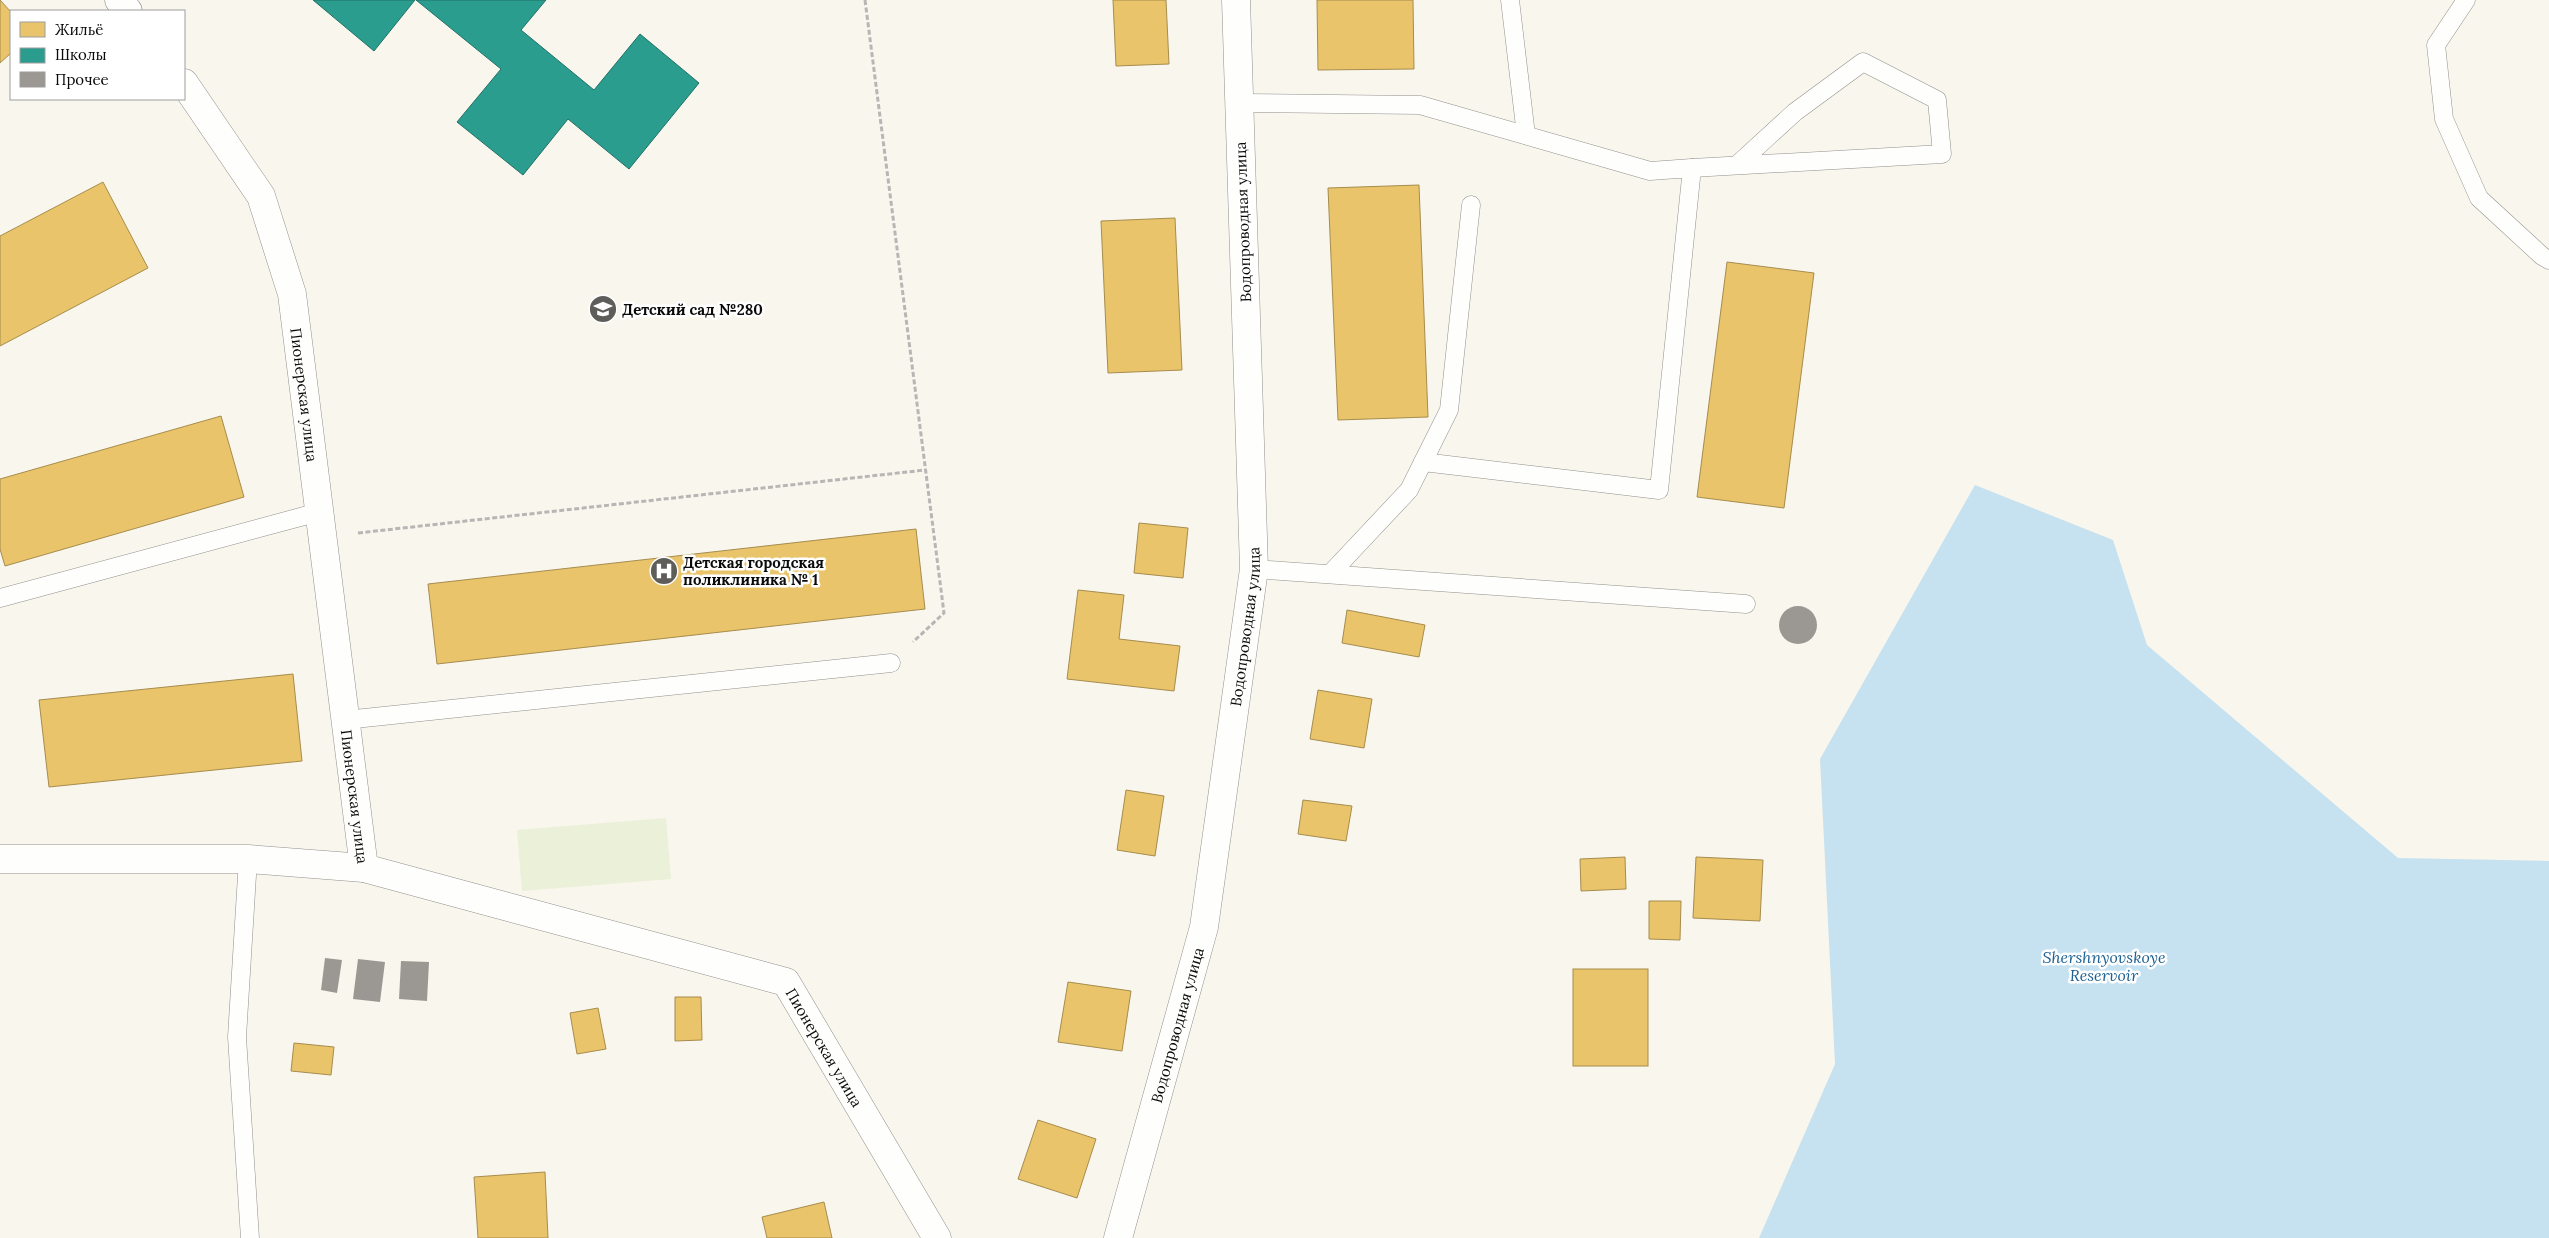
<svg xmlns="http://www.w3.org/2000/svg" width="2549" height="1238" font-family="Lora,serif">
  <rect width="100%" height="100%" fill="#f9f6ed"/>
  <polygon fill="#ebf0d8" points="666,818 671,879 522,891 517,830"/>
  <polygon fill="#c6e2f0" points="1975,485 2113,540 2147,645 2398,858 2549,861 2549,1238 1759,1238 1835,1064 1820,759"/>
  <g fill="#e9c46a" stroke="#a68c4d">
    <polygon points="0,0 11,12 11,53 0,63"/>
    <polygon points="1113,0 1166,0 1169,64 1116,66"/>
    <polygon points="1317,0 1413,0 1414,69 1318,70"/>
    <polygon points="103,182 148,268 0,346 0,236"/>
    <polygon points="1419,185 1428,417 1338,420 1328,188"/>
    <polygon points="1175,218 1182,370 1108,373 1101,221"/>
    <polygon points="1727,262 1814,273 1784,508 1697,497"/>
    <polygon points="221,416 244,497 5,566 0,549 0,479"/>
    <polygon points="1139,523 1188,528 1183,578 1134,573"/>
    <polygon points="916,529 925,609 437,664 428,584"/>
    <polygon points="1078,590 1124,595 1119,639 1180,646 1174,691 1067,679"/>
    <polygon points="1347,610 1425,625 1419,657 1342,643"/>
    <polygon points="293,674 302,761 49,787 39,700"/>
    <polygon points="1318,690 1372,699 1364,748 1310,739"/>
    <polygon points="1126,790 1164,796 1155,856 1117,850"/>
    <polygon points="1303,800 1352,806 1346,841 1298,834"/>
    <polygon points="1625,857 1626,889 1581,891 1580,859"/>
    <polygon points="1696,857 1763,860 1760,921 1693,918"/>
    <polygon points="1649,901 1681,901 1680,940 1649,939"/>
    <rect x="1573" y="969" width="75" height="97"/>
    <polygon points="1068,982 1131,991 1122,1051 1058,1042"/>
    <polygon points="675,997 701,997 702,1040 675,1041"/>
    <polygon points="598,1008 606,1049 577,1054 570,1013"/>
    <polygon points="294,1043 334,1047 331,1075 291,1071"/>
    <polygon points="1038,1120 1096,1139 1077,1198 1018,1179"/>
    <polygon points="545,1172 548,1238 478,1238 474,1177"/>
    <polygon points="824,1202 832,1238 767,1238 762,1217"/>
  </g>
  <g fill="#2a9d8f" stroke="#207167">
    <polygon points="313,0 415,0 374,51"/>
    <polygon points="416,0 546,0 521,30 594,90 640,34 699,83 629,169 568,119 523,175 457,122 501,69"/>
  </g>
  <g fill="#9b9893">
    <circle cx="1798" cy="625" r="19"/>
    <polygon points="325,958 342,960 337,993 321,990"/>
    <polygon points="358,959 385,962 380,1002 353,999"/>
    <polygon points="401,961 429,962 427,1001 399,999"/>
  </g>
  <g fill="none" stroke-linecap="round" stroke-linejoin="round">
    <defs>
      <g id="service">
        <polyline points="1510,0 1526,135"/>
        <polyline points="2466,0 2436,45 2444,119 2479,198 2542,256 2549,260"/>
        <polyline points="1239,103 1420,105 1650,171 1692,168 1659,490 1423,462 1409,490 1330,574"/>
        <polyline points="1692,168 1942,154 1937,100 1863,62 1795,112 1737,165"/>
        <polyline points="1423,462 1449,410 1471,205"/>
        <polyline points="1254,569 1746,604"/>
        <polyline points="0,598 319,512"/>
        <polyline points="345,720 891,663"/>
        <polyline points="248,859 237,1037 250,1238"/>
      </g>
      <g id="minor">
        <polyline points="119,0 128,11"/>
        <path id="s1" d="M 184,83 L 261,196 L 292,294 L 364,868 L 786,982 L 937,1238"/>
        <polyline points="0,859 248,859 364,868"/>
        <path id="s2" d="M 1118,1238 L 1204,927 L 1254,569 L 1236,0"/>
      </g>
    </defs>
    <use href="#service" stroke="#92908c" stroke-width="19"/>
    <use href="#minor" stroke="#92908c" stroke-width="29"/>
    <g stroke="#b7b6b5" stroke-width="3" stroke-dasharray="5 2.5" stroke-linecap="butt">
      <polyline points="865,0 944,613 913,642"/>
      <polyline points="358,533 925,470"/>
    </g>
    <use href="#service" stroke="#fefefc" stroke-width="18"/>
    <use href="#minor" stroke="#fefefc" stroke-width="28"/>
  </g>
  <defs>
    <symbol id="school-disc" viewBox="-11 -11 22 22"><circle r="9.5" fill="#5e5d59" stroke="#fff"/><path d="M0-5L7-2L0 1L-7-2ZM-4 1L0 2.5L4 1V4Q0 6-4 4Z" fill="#fff"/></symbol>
    <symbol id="hospital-disc" viewBox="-11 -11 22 22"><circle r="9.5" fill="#5e5d59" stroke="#fff"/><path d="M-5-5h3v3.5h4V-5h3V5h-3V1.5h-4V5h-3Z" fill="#fff"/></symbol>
  </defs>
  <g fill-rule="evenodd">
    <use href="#school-disc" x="587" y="293" width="32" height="32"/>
    <use href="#hospital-disc" x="648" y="555" width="32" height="32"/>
  </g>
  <g text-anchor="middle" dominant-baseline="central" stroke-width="5" stroke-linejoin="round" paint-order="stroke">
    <g font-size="15" fill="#0a0a0a" stroke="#fff">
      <text transform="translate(1243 222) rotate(-92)">Водопроводная улица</text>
      <text stroke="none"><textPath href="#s1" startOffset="341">Пионерская улица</textPath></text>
      <text stroke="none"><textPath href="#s2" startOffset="626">Водопроводная улица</textPath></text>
      <text stroke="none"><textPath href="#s1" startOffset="746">Пионерская улица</textPath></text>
      <text stroke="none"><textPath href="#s2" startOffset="221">Водопроводная улица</textPath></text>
      <text stroke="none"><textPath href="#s1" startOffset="1331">Пионерская улица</textPath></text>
    </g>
    <g font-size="15" font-weight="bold" fill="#0a0a0a" stroke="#fff" text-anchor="start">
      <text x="622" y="309">Детский сад №280</text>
      <text x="683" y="562">Детская городская<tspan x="683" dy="17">поликлиника № 1</tspan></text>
    </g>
    <g font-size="16" font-style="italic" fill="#1d6192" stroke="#fff">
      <text x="2104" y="957">Shershnyovskoye<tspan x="2104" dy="18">Reservoir</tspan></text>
    </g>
  </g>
  <rect x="10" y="10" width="175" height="90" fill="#ffffff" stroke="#9d9d9d"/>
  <rect x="20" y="22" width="25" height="15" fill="#e9c46a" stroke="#9d9d9d"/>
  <text x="55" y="35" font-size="15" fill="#0a0a0a">Жильё</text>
  <rect x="20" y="48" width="25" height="15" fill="#2a9d8f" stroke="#9d9d9d"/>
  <text x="55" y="60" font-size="15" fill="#0a0a0a">Школы</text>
  <rect x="20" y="72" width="25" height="15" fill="#9b9893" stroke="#9d9d9d"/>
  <text x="55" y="85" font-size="15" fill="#0a0a0a">Прочее</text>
</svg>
